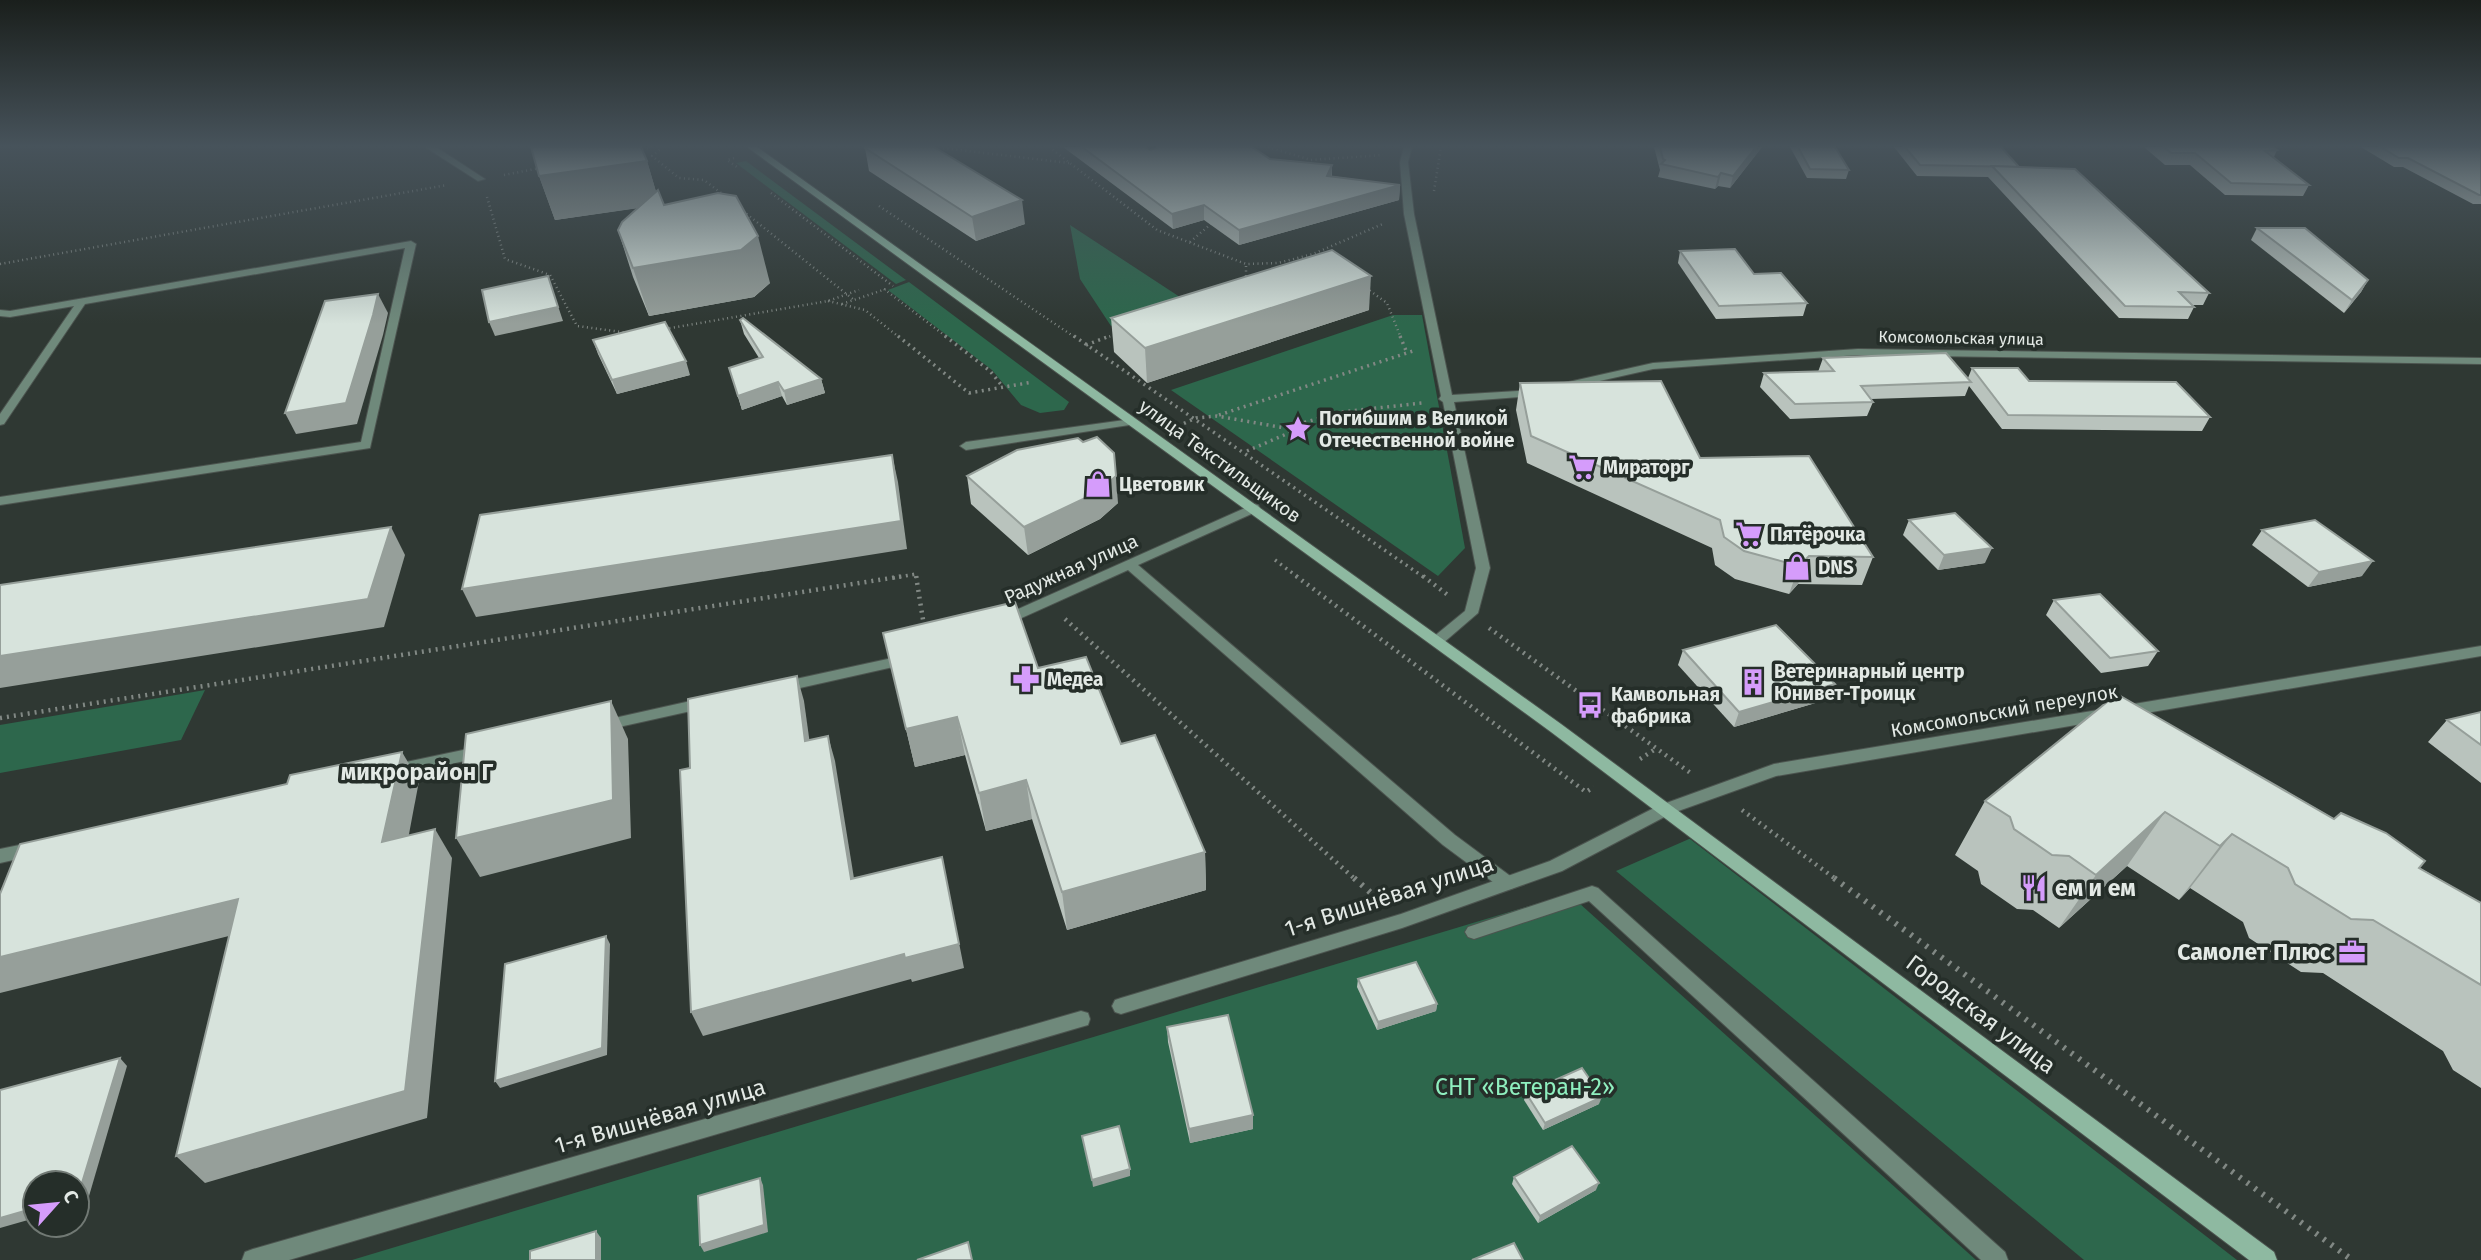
<svg xmlns="http://www.w3.org/2000/svg" width="2481" height="1260" font-family="'Fira Sans',sans-serif">
  <rect width="100%" height="100%" fill="#2f3833"/>
  <g fill="#2d674c">
    <polygon points="746,161 906,280 896,284 736,163"/>
    <polygon points="1070,225 1186,301 1111,326 1080,279"/>
    <polygon points="909,282 1069,402 1064,410 1040,413 1021,405 992,370 888,290"/>
    <polygon points="1393,315 1422,315 1465,548 1438,576 1171,390"/>
    <polygon points="205,690 181,740 0,773 0,725"/>
    <polygon points="1689,839 1690,839 2237,1260 2084,1260 1616,871"/>
    <polygon points="1569,894 1976,1260 352,1260"/>
  </g>
  <g fill="none" stroke-linecap="round" stroke-linejoin="round">
    <defs>
      <g id="service">
        <polygon points="411,241 416,244 370,448 0,505 0,497 361,442 405,248 85,304 4,424 0,425 0,414 74,306 10,317 0,316 0,310 10,311"/>
        <polygon points="1132,419 1138,422 1136,424 966,450 960,446 966,442"/>
        <polygon points="1254,504 1258,505 1260,508 1258,511 1138,565 1455,835 1513,878 1515,883 1513,888 1507,890 1501,888 1443,845 1128,570 1008,624 998,624 996,621 998,618"/>
        <polygon points="906,655 913,660 911,663 782,692 775,687 782,682"/>
        <polygon points="704,698 709,699 711,703 709,707 601,731 596,730 593,726 596,722 601,721"/>
        <polygon points="482,746 487,748 490,752 487,756 392,777 386,775 384,771 386,767 392,765"/>
        <polygon points="34,842 40,844 42,849 40,854 0,863 0,849"/>
      </g>
      <g id="minor">
        <polygon points="425,147 436,147 485,179 478,181"/>
        <polygon points="1404,147 1412,147 1408,162 1414,214 1452,395 1534,390 1540,393 1534,396 1454,402 1490,568 1478,613 1442,644 1437,646 1430,641 1432,638 1465,611 1476,568 1443,402 1439,399 1441,396 1404,214 1400,162"/>
        <polygon points="1858,349 2481,358 2481,364 1858,355 1653,369 1564,389 1558,386 1564,383 1653,363"/>
        <polygon points="2481,646 2481,656 1776,776 1670,814 1562,871 1402,928 1121,1014 1115,1012 1112,1006 1115,1000 1121,998 1401,914 1550,861 1658,806 1774,764"/>
        <polygon points="1592,886 1598,888 2005,1252 2008,1260 1981,1260 1589,901 1474,939 1468,937 1465,932 1468,927"/>
        <polygon points="1081,1011 1088,1013 1090,1019 1088,1025 1081,1027 289,1260 242,1260 245,1252 253,1249"/>
      </g>
      <polygon id="secondary" points="747,147 757,147 1561,724 2274,1252 2277,1260 2249,1260 1551,732"/>
    </defs>
    <use href="#service" stroke="#4c544f" stroke-width="2"/>
    <use href="#minor" stroke="#4c544f" stroke-width="2"/>
    <use href="#secondary" stroke="#4c544f" stroke-width="2"/>
    <g stroke="#818884" stroke-width="2.5" stroke-dasharray="1 3.5" stroke-linecap="butt">
      <polyline points="663,147 652,156 679,178 704,180 725,196"/>
      <polyline points="934,147 1069,163"/>
      <polyline points="1049,147 1157,230 1246,264 1278,263 1313,254 1385,223"/>
      <polyline points="1268,147 1311,160 1383,155"/>
      <polyline points="638,150 652,147"/>
      <polyline points="734,158 727,160 737,167"/>
      <polyline points="504,175 540,168"/>
      <polyline points="1434,191 1441,147"/>
      <polyline points="771,193 893,286"/>
      <polyline points="487,197 505,259 550,275 577,326 629,333"/>
      <polyline points="879,206 1076,338"/>
      <polyline points="743,211 854,300"/>
      <polyline points="1190,242 1212,223"/>
      <polyline points="0,264 447,185"/>
      <polyline points="1243,279 1246,277 1246,264"/>
      <polyline points="1366,288 1387,303 1401,338"/>
      <polyline points="884,289 948,338"/>
      <polyline points="828,301 865,310 900,338"/>
      <polyline points="842,304 886,289"/>
      <polyline points="665,329 828,301 859,290"/>
      <polyline points="1105,338 1117,334"/>
    </g>
    <g stroke="#818884" stroke-width="3.5" stroke-dasharray="2 4.5" stroke-linecap="butt">
      <polyline points="898,336 969,393 1033,382"/>
      <polyline points="945,336 990,371 1003,387"/>
      <polyline points="1074,336 1425,578"/>
      <polyline points="1400,336 1407,353"/>
      <polyline points="1086,345 1110,336"/>
      <polyline points="1219,415 1413,351"/>
      <polyline points="1178,426 1196,418 1217,416 1285,428 1341,412 1422,403"/>
      <polyline points="1247,451 1298,429"/>
      <polyline points="1275,560 1299,578"/>
      <polyline points="893,578 916,574 917,578"/>
    </g>
    <g stroke="#818884" stroke-width="4.5" stroke-dasharray="2 5" stroke-linecap="butt">
      <polyline points="916,576 924,626"/>
      <polyline points="1296,576 1586,792 1594,787"/>
      <polyline points="1423,576 1449,596"/>
      <polyline points="1065,619 1356,880"/>
      <polyline points="1489,628 1692,774"/>
      <polyline points="0,718 904,576"/>
      <polyline points="1640,759 1657,748"/>
      <polyline points="1742,810 1837,880"/>
    </g>
    <g stroke="#818884" stroke-width="6" stroke-dasharray="2.5 7" stroke-linecap="butt">
      <polyline points="1354,878 1379,900"/>
      <polyline points="1834,878 2352,1260"/>
    </g>
    <use href="#service" fill="#6f897b" fill-rule="evenodd"/>
    <use href="#minor" fill="#6f897b" fill-rule="evenodd"/>
    <use href="#secondary" fill="#8eb9a1" fill-rule="evenodd"/>
  </g>
  <g fill="#b9c3bd">
    <polygon points="1063,147 1146,147 1150,150 1270,159 1332,165 1332,176 1400,185 1399,200 1239,245 1204,220 1173,229"/>
    <polygon points="1654,147 1762,147 1730,188 1718,186 1715,189 1658,177 1660,170"/>
    <polygon points="1790,147 1835,147 1849,170 1846,179 1807,178"/>
    <polygon points="1894,147 2001,147 2019,167 2209,293 2203,305 2192,305 2194,307 2188,319 2119,318 1988,177 1917,176"/>
    <polygon points="2144,147 2273,147 2277,150 2274,157 2309,185 2303,196 2225,195 2190,165 2165,165"/>
    <polygon points="2361,147 2481,147 2481,204 2473,204 2403,167 2394,167"/>
    <polygon points="865,148 1025,224 976,241 869,171"/>
    <polygon points="647,161 656,192 664,205 770,283 754,297 649,316 633,277 618,230 637,208 555,220 539,176"/>
    <polygon points="2257,228 2368,280 2361,292 2344,313 2251,240"/>
    <polygon points="1680,251 1754,274 1807,303 1803,316 1716,319 1678,263"/>
    <polygon points="1369,310 1147,383 1114,352 1111,318"/>
    <polygon points="740,320 821,379 825,393 787,405 782,396 742,410 729,368 759,358 744,334"/>
    <polygon points="593,340 690,375 617,394 598,354"/>
    <polygon points="1823,358 1968,378 1972,368 2029,381 2210,417 2202,431 2002,429 1969,386 1965,396 1871,399 1873,402 1867,416 1790,419 1760,387 1764,373 1818,372"/>
    <polygon points="1520,383 1700,458 1873,557 1862,585 1798,584 1789,594 1735,579 1715,565 1712,548 1527,463 1516,410"/>
    <polygon points="967,476 1118,503 1100,519 1028,555 971,504"/>
    <polygon points="1909,520 1985,563 1938,570 1903,535"/>
    <polygon points="2262,530 2362,576 2308,587 2252,545"/>
    <polygon points="2054,600 2158,651 2148,666 2101,673 2046,615"/>
    <polygon points="883,633 1038,668 1121,744 1205,852 1206,890 1067,930 1032,819 986,831 965,755 915,767"/>
    <polygon points="1683,650 1829,699 1734,727 1678,665"/>
    <polygon points="2117,694 2481,903 2481,1088 2453,1070 2443,1051 2323,973 2301,972 2249,938 2243,922 2190,888 2179,900 2127,866 2059,928 2033,910 2017,909 1981,884 1978,871 1955,855 1985,801"/>
    <polygon points="2481,712 2481,783 2428,742 2447,720"/>
    <polygon points="1358,979 1437,1004 1436,1011 1377,1030 1357,987"/>
    <polygon points="1167,1027 1253,1129 1190,1143 1168,1042"/>
    <polygon points="1526,1093 1599,1104 1543,1130 1524,1100"/>
    <polygon points="1514,1177 1596,1190 1538,1223 1512,1184"/>
  </g>
  <g fill="#969f9a">
    <polygon points="1756,147 1762,147 1730,188 1733,176"/>
    <polygon points="647,161 660,205 555,220 539,176"/>
    <polygon points="1332,165 1331,180 1327,176"/>
    <polygon points="1721,173 1718,186 1715,189 1718,177"/>
    <polygon points="1400,185 1399,200 1239,245 1239,230"/>
    <polygon points="1022,200 1025,224 976,241 972,217"/>
    <polygon points="1204,205 1204,220 1173,229 1172,214"/>
    <polygon points="758,236 770,283 754,297 649,316 633,268"/>
    <polygon points="548,276 563,321 495,336 489,322"/>
    <polygon points="1371,276 1369,310 1147,383 1145,348"/>
    <polygon points="2368,280 2361,292 2344,313 2352,300"/>
    <polygon points="378,294 388,313 383,335 357,424 296,434 285,413"/>
    <polygon points="686,361 690,375 617,394 612,380"/>
    <polygon points="821,379 825,393 787,405 784,391"/>
    <polygon points="778,382 782,396 742,410 738,396"/>
    <polygon points="1114,453 1118,503 1100,519 1028,555 1024,527"/>
    <polygon points="892,455 898,482 907,549 476,617 462,589"/>
    <polygon points="391,527 405,555 384,627 0,688 0,656"/>
    <polygon points="1992,548 1985,563 1938,570 1944,555"/>
    <polygon points="1809,556 1798,584 1789,594 1799,566"/>
    <polygon points="2373,561 2362,576 2308,587 2319,572"/>
    <polygon points="797,676 804,701 813,766 805,741"/>
    <polygon points="1835,684 1829,699 1734,727 1739,712"/>
    <polygon points="611,701 628,739 631,838 480,877 456,838"/>
    <polygon points="957,717 965,755 915,767 906,729"/>
    <polygon points="828,736 835,761 858,903 851,879"/>
    <polygon points="402,752 419,781 402,871 382,842"/>
    <polygon points="1026,780 1032,819 986,831 979,793"/>
    <polygon points="2165,812 2127,866 2059,928 2096,875"/>
    <polygon points="435,829 452,858 427,1118 205,1183 176,1156"/>
    <polygon points="2232,834 2190,888 2179,900 2220,846"/>
    <polygon points="1205,852 1206,890 1067,930 1062,892"/>
    <polygon points="942,857 964,968 912,982 911,979 703,1036 691,1012"/>
    <polygon points="238,899 261,928 0,993 0,957"/>
    <polygon points="606,936 610,944 607,1055 500,1088 495,1081"/>
    <polygon points="1437,1004 1436,1011 1377,1030 1378,1022"/>
    <polygon points="120,1058 127,1066 87,1203 77,1206 77,1197"/>
    <polygon points="1602,1097 1599,1104 1543,1130 1545,1123"/>
    <polygon points="1253,1115 1253,1129 1190,1143 1189,1129"/>
    <polygon points="1130,1169 1130,1176 1093,1187 1092,1180"/>
    <polygon points="760,1178 763,1185 768,1232 704,1252 700,1245"/>
    <polygon points="1599,1183 1596,1190 1538,1223 1540,1216"/>
    <polygon points="35,1208 35,1218 0,1228 0,1218"/>
    <polygon points="596,1231 601,1238 601,1260 596,1260"/>
  </g>
  <g fill="#d7e3dc" stroke="#969f9a" stroke-width="2">
    <polygon points="531,147 641,147 647,161 539,176"/>
    <polygon points="866,147 934,147 1022,200 972,217 865,148"/>
    <polygon points="1082,147 1146,147 1150,150 1159,147 1252,147 1270,159 1332,165 1327,176 1400,185 1239,230 1204,205 1172,214"/>
    <polygon points="1660,147 1756,147 1733,176 1721,173 1718,177 1661,164 1665,160 1663,159"/>
    <polygon points="1798,147 1835,147 1849,170 1810,169"/>
    <polygon points="1905,147 2001,147 2019,167 1920,165"/>
    <polygon points="2164,147 2273,147 2277,150 2265,151 2309,185 2231,183 2195,153 2171,153"/>
    <polygon points="2381,147 2481,147 2481,195 2479,195 2408,158 2399,158"/>
    <polygon points="1992,166 2075,169 2209,293 2179,292 2194,307 2125,306"/>
    <polygon points="658,190 664,205 718,193 736,196 758,236 741,250 633,268 618,230 622,222"/>
    <polygon points="2257,228 2305,228 2368,280 2352,300"/>
    <polygon points="1735,249 1754,274 1781,273 1807,303 1719,306 1680,251"/>
    <polygon points="1332,250 1371,276 1145,348 1111,318"/>
    <polygon points="548,276 558,307 489,322 482,290"/>
    <polygon points="378,294 373,315 346,403 285,413 325,301"/>
    <polygon points="743,318 821,379 784,391 778,382 738,396 729,368 763,357 740,320"/>
    <polygon points="665,322 686,361 612,380 593,340"/>
    <polygon points="1946,353 1971,382 1861,386 1873,402 1795,404 1764,373 1834,371 1823,358"/>
    <polygon points="1972,368 2018,368 2029,381 2176,382 2210,417 2008,415"/>
    <polygon points="1661,381 1700,458 1809,456 1873,557 1809,556 1799,566 1744,551 1724,537 1720,520 1531,436 1520,383"/>
    <polygon points="1097,437 1114,453 1116,476 1098,492 1024,527 967,476 1017,450 1078,438 1083,442"/>
    <polygon points="892,455 901,521 462,589 480,515"/>
    <polygon points="1955,513 1992,548 1944,555 1909,520"/>
    <polygon points="2315,520 2373,561 2319,572 2262,530"/>
    <polygon points="391,527 368,599 0,656 0,585"/>
    <polygon points="2100,594 2158,651 2110,658 2054,600"/>
    <polygon points="1015,602 1038,668 1086,657 1121,744 1155,735 1205,852 1062,892 1026,780 979,793 957,717 906,729 883,633"/>
    <polygon points="1776,625 1835,684 1739,712 1683,650"/>
    <polygon points="797,676 805,741 828,736 851,879 942,857 959,944 905,958 904,954 691,1012 680,770 690,768 688,699"/>
    <polygon points="2117,694 2334,819 2341,813 2386,833 2425,861 2419,868 2481,903 2481,985 2373,920 2351,919 2295,884 2288,868 2232,834 2220,846 2165,812 2096,875 2069,856 2052,855 2014,829 2010,817 1985,801"/>
    <polygon points="611,701 613,800 456,838 466,734"/>
    <polygon points="2481,712 2481,745 2447,720"/>
    <polygon points="402,752 382,842 435,829 405,1091 176,1156 238,899 0,957 0,894 20,844 287,784 290,775"/>
    <polygon points="606,936 602,1048 495,1081 505,964"/>
    <polygon points="1416,962 1437,1004 1378,1022 1358,979"/>
    <polygon points="1228,1015 1253,1115 1189,1129 1167,1027"/>
    <polygon points="120,1058 78,1196 77,1183 35,1183 35,1208 0,1218 0,1090"/>
    <polygon points="1582,1068 1602,1097 1545,1123 1526,1093"/>
    <polygon points="1119,1126 1130,1169 1092,1180 1082,1136"/>
    <polygon points="1572,1146 1599,1183 1540,1216 1514,1177"/>
    <polygon points="760,1178 764,1225 700,1245 698,1196"/>
    <polygon points="596,1231 596,1260 530,1260 530,1251"/>
    <polygon points="968,1242 972,1260 917,1260"/>
    <polygon points="1514,1243 1523,1260 1472,1260"/>
  </g>
  <linearGradient id="sky" x2="0" y2="1"><stop stop-color="#1a1f1c"/><stop offset="0.45" stop-color="#47535b"/><stop offset="1" stop-color="#47535b" stop-opacity="0"/></linearGradient>
  <rect width="2481" height="324" fill="url(#sky)"/>
  <defs>
    <symbol id="sight-bare" viewBox="-9 -9 18 18"><path d="M0-6L1.8-2.2L6-1.7L2.9 1.2L3.7 5.4L0 3.3L-3.7 5.4L-2.9 1.2L-6-1.7L-1.8-2.2Z" fill="#d59cfb" stroke="#252e29" stroke-width="2.5" paint-order="stroke"/></symbol>
    <symbol id="supermarket-bare" viewBox="-9 -9 18 18"><path d="M-6-5.5h2.5l.6 2H6L4.5 2H-2.5L-4.4-4H-6ZM-1.5 3.2a1.3 1.3 0 1 0 .1 0ZM3 3.2a1.3 1.3 0 1 0 .1 0Z" fill="#d59cfb" stroke="#252e29" stroke-width="2.5" paint-order="stroke"/></symbol>
    <symbol id="shop-bare" viewBox="-9 -9 18 18"><path d="M-5-2.5h2.3a2.7 3.5 0 0 1 5.4 0H5L5.5 6h-11ZM-1.5-2.5h3a1.5 2.3 0 0 0-3 0Z" fill="#d59cfb" stroke="#252e29" stroke-width="2.5" paint-order="stroke"/></symbol>
    <symbol id="pharmacy-bare" viewBox="-9 -9 18 18"><path d="M-2-6h4v4h4v4h-4v4h-4v-4h-4v-4h4Z" fill="#d59cfb" stroke="#252e29" stroke-width="2.5" paint-order="stroke"/></symbol>
    <symbol id="building-bare" viewBox="-9 -9 18 18"><path d="M-4-6H4V6H1V3H-1V6H-4ZM-2.5-4.3h1.7v1.8h-1.7ZM.8-4.3h1.7v1.8H.8ZM-2.5-1h1.7V.8h-1.7ZM.8-1h1.7V.8H.8Z" fill="#d59cfb" stroke="#252e29" stroke-width="2.5" paint-order="stroke"/></symbol>
    <symbol id="bus-bare" viewBox="-9 -9 18 18"><path d="M-5-6H5V4H4V6H2V4H-2V6H-4V4H-5ZM-3.5-4V0h7V-4ZM-3.5 1.2v1.5H-2V1.2ZM2 1.2v1.5H3.5V1.2Z" fill="#d59cfb" stroke="#252e29" stroke-width="2.5" paint-order="stroke"/></symbol>
    <symbol id="restaurant-bare" viewBox="-9 -9 18 18"><path d="M-5-6h1v4h1v-4h1v4h1v-4h1v5L-1.5 .5V6h-2V.5L-5-1ZM5-6V6H3V1.5H1.5Q1.5-4 5-6Z" fill="#d59cfb" stroke="#252e29" stroke-width="2.5" paint-order="stroke"/></symbol>
    <symbol id="office-bare" viewBox="-9 -9 18 18"><path d="M-6-3h4V-5.5h4V-3h4V5H-6ZM-1-4.5V-3h2v-1.5ZM-6 0V1H6V0Z" fill="#d59cfb" stroke="#252e29" stroke-width="2.5" paint-order="stroke"/></symbol>
  </defs>
  <g fill-rule="evenodd">
    <use href="#sight-bare" x="1279" y="410" width="38" height="38"/>
    <use href="#supermarket-bare" x="1563" y="448" width="38" height="38"/>
    <use href="#shop-bare" x="1079" y="465" width="38" height="38"/>
    <use href="#supermarket-bare" x="1730" y="515" width="38" height="38"/>
    <use href="#shop-bare" x="1778" y="548" width="38" height="38"/>
    <use href="#pharmacy-bare" x="1007" y="660" width="38" height="38"/>
    <use href="#building-bare" x="1734" y="663" width="38" height="38"/>
    <use href="#bus-bare" x="1571" y="686" width="38" height="38"/>
    <use href="#restaurant-bare" x="2015" y="869" width="38" height="38"/>
    <use href="#office-bare" x="2333" y="933" width="38" height="38"/>
  </g>
  <g text-anchor="middle" dominant-baseline="central" stroke-width="7" stroke-linejoin="round" paint-order="stroke">
    <g font-size="16" fill="#e3e9e5" stroke="#252e29">
      <text transform="translate(1961 338) rotate(1)">Комсомольская улица</text>
    </g>
    <g font-size="19" font-weight="bold" fill="#e3e9e5" stroke="#252e29" text-anchor="start">
      <text x="1319" y="418">Погибшим в Великой<tspan x="1319" dy="22">Отечественной войне</tspan></text>
      <text x="1603" y="467">Мираторг</text>
      <text x="1119" y="484">Цветовик</text>
      <text x="1770" y="534">Пятёрочка</text>
      <text x="1818" y="567">DNS</text>
      <text x="1774" y="671">Ветеринарный центр<tspan x="1774" dy="22">Юнивет-Троицк</tspan></text>
      <text x="1047" y="679">Медеа</text>
      <text x="1611" y="694">Камвольная<tspan x="1611" dy="22">фабрика</tspan></text>
    </g>
    <g font-size="19" fill="#e3e9e5" stroke="#252e29">
      <text transform="translate(1220 461) rotate(36)">улица Текстильщиков</text>
      <text transform="translate(1071 569) rotate(-24)">Радужная улица</text>
      <text transform="translate(2004 711) rotate(-10)">Комсомольский переулок</text>
    </g>
    <g font-size="23" font-weight="bold" fill="#e3e9e5" stroke="#252e29">
      <text x="417" y="772">микрорайон Г</text>
    </g>
    <g font-size="23" font-weight="bold" fill="#e3e9e5" stroke="#252e29" text-anchor="start">
      <text x="2055" y="888">ем и ем</text>
      <text x="2331" y="952" text-anchor="end">Самолет Плюс</text>
    </g>
    <g font-size="23" fill="#e3e9e5" stroke="#252e29">
      <text transform="translate(1389 896) rotate(-18)">1-я Вишнёвая улица</text>
      <text transform="translate(1981 1014) rotate(37)">Городская улица</text>
      <text transform="translate(660 1116) rotate(-16)">1-я Вишнёвая улица</text>
    </g>
    <g font-size="23" fill="#8fefbf" stroke="#252e29">
      <text x="1525" y="1087">СНТ «Ветеран-2»</text>
    </g>
  </g>
  <g transform="translate(56 1204) rotate(63)"><circle r="33" fill="#252e29" stroke="#717974" stroke-width="2"/>
  <path d="M0-5L12 26L0 18L-12 26Z" fill="#d59cfb"/>
  <text y="-10" font-size="19" font-weight="bold" text-anchor="middle" fill="#e3e9e5">С</text>
  </g>
</svg>
